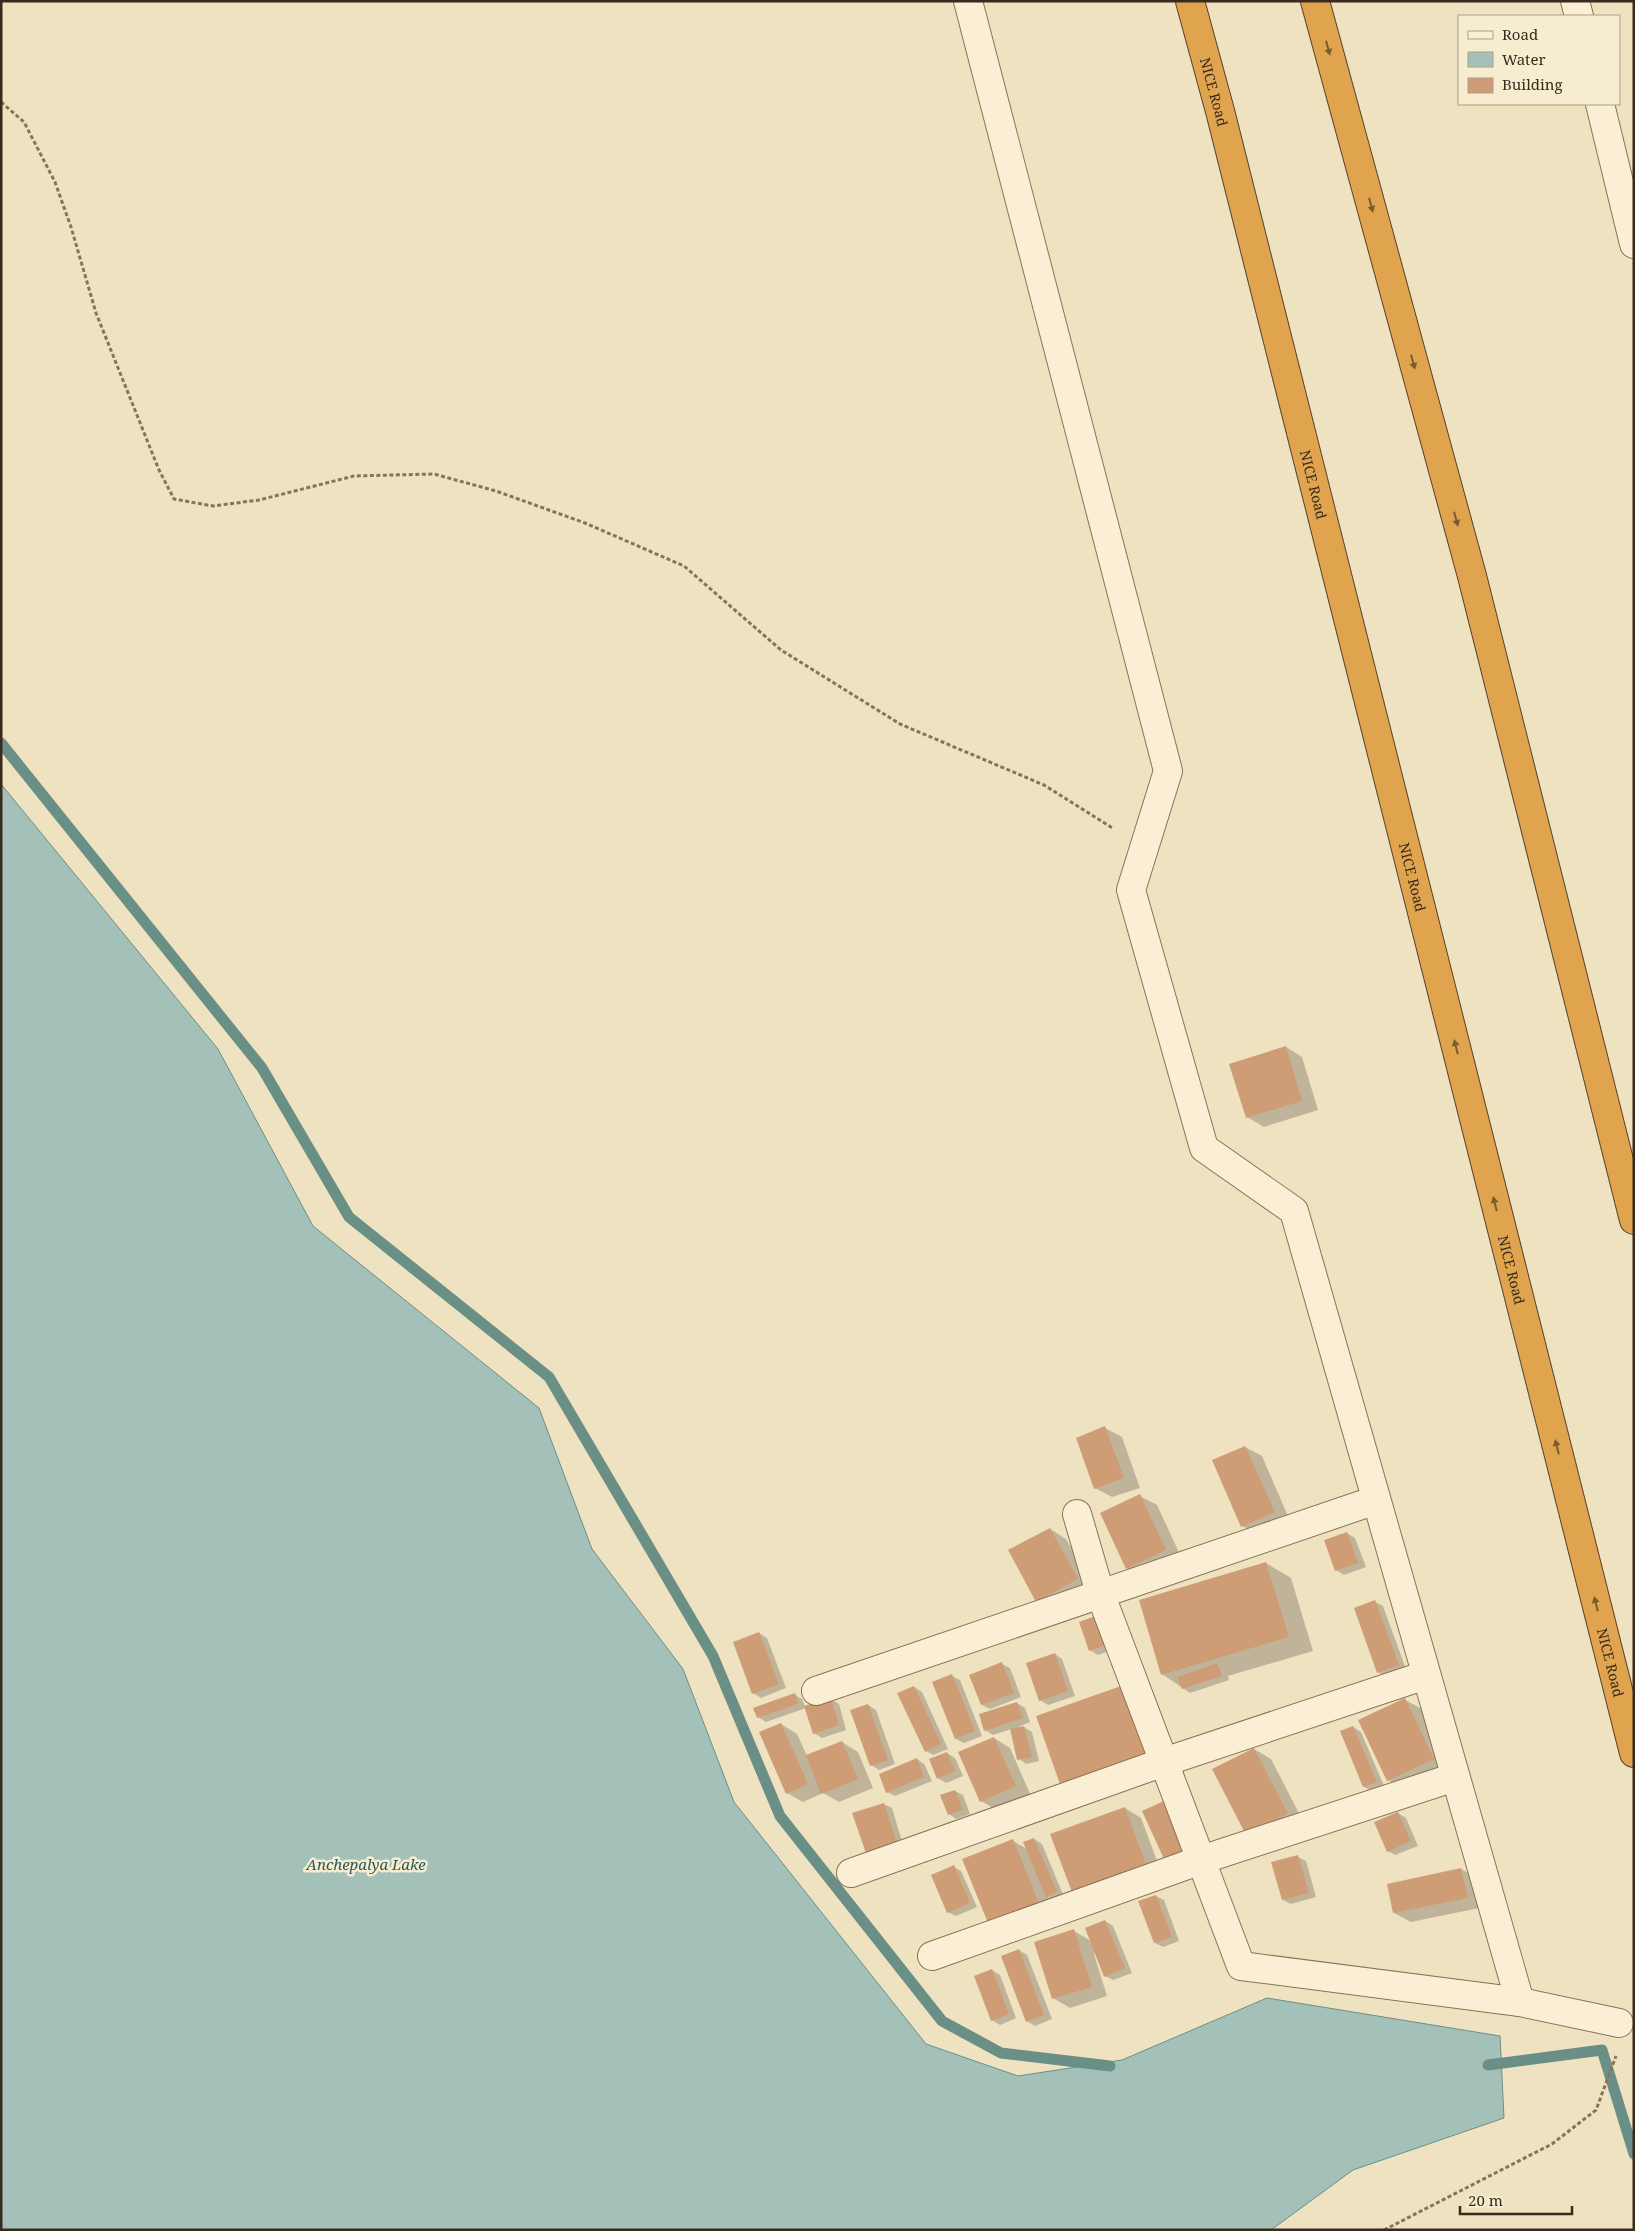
<svg xmlns="http://www.w3.org/2000/svg" width="1635" height="2231" font-family="'Noto Serif',serif">
  <rect width="100%" height="100%" fill="#efe2c1"/>
  <polygon fill="#a4c1b9" stroke="#6a8f87" points="1,784 218,1049 313,1226 539,1408 592,1549 683,1669 734,1802 926,2044 1018,2076 1122,2060 1267,1998 1500,2036 1504,2118 1353,2170 1271,2230 1,2230"/>
  <g fill="#0003">
    <polygon points="1286,1047 1302,1057 1318,1110 1264,1127 1247,1117"/>
    <polygon points="1105,1428 1122,1437 1140,1488 1112,1497 1095,1488"/>
    <polygon points="1245,1447 1262,1456 1290,1521 1259,1535 1242,1526"/>
    <polygon points="1140,1496 1157,1505 1182,1559 1143,1578 1127,1568"/>
    <polygon points="1050,1529 1066,1539 1094,1589 1037,1601"/>
    <polygon points="1347,1533 1355,1538 1366,1567 1344,1575 1336,1570"/>
    <polygon points="1266,1563 1291,1578 1313,1651 1228,1676 1229,1680 1190,1693 1162,1674"/>
    <polygon points="1375,1602 1383,1606 1406,1669 1386,1677 1378,1672"/>
    <polygon points="1101,1616 1118,1648 1098,1655 1090,1650"/>
    <polygon points="759,1633 767,1638 786,1688 761,1698 753,1693"/>
    <polygon points="1055,1654 1062,1659 1075,1696 1048,1705 1040,1700"/>
    <polygon points="1002,1664 1010,1668 1021,1697 990,1709 982,1705"/>
    <polygon points="952,1676 960,1680 982,1736 964,1743 956,1739 933,1683"/>
    <polygon points="914,1687 922,1692 948,1749 933,1755 926,1751"/>
    <polygon points="795,1695 802,1699 805,1707 831,1699 839,1704 846,1730 822,1738 814,1733 806,1708 766,1722 758,1717"/>
    <polygon points="1405,1700 1422,1709 1450,1768 1404,1790 1388,1780"/>
    <polygon points="1017,1703 1025,1708 1030,1722 1018,1727 1018,1729 1024,1727 1032,1732 1039,1761 1026,1764 1019,1759 1011,1729 993,1735 985,1730"/>
    <polygon points="868,1705 876,1710 895,1764 879,1770 871,1765"/>
    <polygon points="781,1724 797,1734 807,1756 842,1742 858,1752 873,1788 839,1802 823,1793 803,1802 787,1793"/>
    <polygon points="1353,1727 1361,1732 1384,1786 1372,1791 1364,1787"/>
    <polygon points="994,1738 1010,1748 1031,1796 998,1811 981,1801"/>
    <polygon points="1254,1749 1271,1759 1304,1823 1263,1844"/>
    <polygon points="947,1753 955,1758 963,1776 946,1783 938,1778"/>
    <polygon points="917,1759 924,1764 932,1781 895,1796 887,1792"/>
    <polygon points="955,1791 963,1795 970,1814 956,1819 949,1814"/>
    <polygon points="884,1804 892,1808 904,1848 875,1857 867,1852"/>
    <polygon points="1125,1808 1141,1818 1162,1874 1090,1901"/>
    <polygon points="1398,1813 1406,1818 1418,1846 1395,1855 1388,1851"/>
    <polygon points="1034,1839 1042,1844 1064,1897 1055,1901 1048,1897 1055,1912 1005,1932 1013,1841 1027,1849"/>
    <polygon points="1298,1857 1306,1861 1316,1897 1291,1904 1283,1900"/>
    <polygon points="954,1867 961,1871 977,1907 956,1916 948,1912"/>
    <polygon points="1461,1869 1478,1878 1484,1907 1411,1922 1394,1913"/>
    <polygon points="1156,1896 1164,1900 1179,1941 1163,1947 1155,1943"/>
    <polygon points="1105,1921 1113,1926 1132,1973 1113,1980 1105,1976 1096,1953 1094,1954 1107,1996 1070,2008 1053,1998 1074,1931 1091,1941"/>
    <polygon points="1019,1950 1027,1955 1052,2019 1035,2026 1027,2021"/>
    <polygon points="992,1970 1000,1975 1016,2018 1000,2025 992,2020"/>
  </g>
  <g fill="none" stroke-linecap="round" stroke-linejoin="round">
    <g stroke="#6a8f87" stroke-width="11">
      <polyline points="1,743 262,1068 349,1217 549,1377 713,1656 780,1816 942,2021 1001,2053 1110,2066"/>
      <polyline points="1488,2065 1602,2050 1634,2154"/>
    </g>
  </g>
  <g fill="#ce9d75">
    <polygon points="1286,1046 1302,1101 1246,1118 1229,1064"/>
    <polygon points="1105,1426 1124,1478 1094,1489 1076,1438"/>
    <polygon points="1245,1446 1275,1512 1241,1527 1212,1460"/>
    <polygon points="1140,1494 1166,1550 1126,1569 1100,1513"/>
    <polygon points="1050,1528 1078,1579 1036,1602 1008,1550"/>
    <polygon points="1347,1532 1358,1563 1335,1571 1324,1540"/>
    <polygon points="1266,1562 1289,1637 1161,1675 1139,1600"/>
    <polygon points="1375,1600 1399,1665 1377,1673 1354,1608"/>
    <polygon points="1101,1614 1111,1643 1089,1651 1079,1622"/>
    <polygon points="759,1632 779,1684 752,1694 733,1642"/>
    <polygon points="1055,1653 1068,1691 1039,1701 1026,1663"/>
    <polygon points="1002,1662 1014,1693 981,1705 969,1675"/>
    <polygon points="1217,1663 1222,1676 1182,1689 1177,1677"/>
    <polygon points="952,1674 975,1731 955,1739 932,1682"/>
    <polygon points="1124,1685 1149,1756 1061,1787 1036,1716"/>
    <polygon points="914,1686 941,1744 925,1752 897,1693"/>
    <polygon points="795,1693 798,1704 757,1718 753,1708"/>
    <polygon points="831,1698 839,1725 813,1734 804,1706"/>
    <polygon points="1405,1698 1434,1759 1387,1781 1358,1720"/>
    <polygon points="1017,1702 1023,1718 984,1731 979,1714"/>
    <polygon points="868,1704 888,1760 870,1766 850,1710"/>
    <polygon points="781,1723 808,1784 786,1794 759,1732"/>
    <polygon points="1024,1726 1032,1757 1017,1760 1010,1729"/>
    <polygon points="1353,1726 1377,1782 1363,1787 1340,1731"/>
    <polygon points="994,1737 1016,1786 980,1802 958,1752"/>
    <polygon points="842,1741 858,1779 821,1794 806,1755"/>
    <polygon points="1254,1748 1288,1814 1246,1835 1212,1769"/>
    <polygon points="947,1752 955,1771 937,1779 929,1759"/>
    <polygon points="917,1758 924,1777 886,1793 879,1774"/>
    <polygon points="955,1790 963,1810 948,1815 940,1795"/>
    <polygon points="1166,1800 1189,1849 1165,1861 1142,1811"/>
    <polygon points="884,1803 897,1843 866,1853 852,1813"/>
    <polygon points="1125,1807 1146,1865 1072,1892 1050,1834"/>
    <polygon points="1398,1812 1411,1841 1387,1852 1374,1822"/>
    <polygon points="1034,1838 1057,1892 1046,1897 1023,1842"/>
    <polygon points="1013,1839 1039,1903 988,1923 962,1859"/>
    <polygon points="1298,1855 1309,1893 1282,1900 1271,1862"/>
    <polygon points="954,1865 970,1903 947,1913 931,1875"/>
    <polygon points="1461,1868 1468,1898 1393,1913 1387,1884"/>
    <polygon points="1156,1895 1172,1937 1154,1943 1138,1901"/>
    <polygon points="1105,1920 1125,1968 1104,1977 1085,1928"/>
    <polygon points="1074,1929 1092,1987 1052,1999 1034,1942"/>
    <polygon points="1019,1949 1044,2015 1026,2022 1001,1956"/>
    <polygon points="992,1969 1009,2014 991,2021 974,1976"/>
  </g>
  <g fill="none" stroke-linecap="round" stroke-linejoin="round">
    <defs>
      <g id="minor">
        <polyline points="968,1 1168,771 1131,890 1204,1148 1294,1211 1520,2002"/>
        <polyline points="1575,1 1579,16"/>
        <polyline points="1600,104 1634,244"/>
        <polyline points="1077,1514 1100,1593 1241,1966 1520,2002 1619,2023"/>
        <polyline points="816,1691 1376,1500"/>
        <polyline points="851,1873 1164,1762 1426,1675"/>
        <polyline points="932,1956 1201,1860 1455,1777"/>
      </g>
      <g id="highway">
        <path id="s1" d="M 1190,1 L 1220,111 L 1634,1753"/>
        <polyline points="1315,1 1472,576 1634,1220"/>
      </g>
    </defs>
    <use href="#minor" stroke="#897358" stroke-width="30"/>
    <use href="#highway" stroke="#56412c" stroke-width="30"/>
    <g stroke="#897358" stroke-width="3" stroke-dasharray="4 2.5" stroke-linecap="butt">
      <polyline points="1,102 24,122 55,182 71,227 96,313 159,470 174,499 213,506 259,500 354,476 434,474 496,491 585,523 684,566 781,650 900,724 1044,785 1114,829"/>
      <polyline points="1384,2230 1552,2144 1596,2110 1616,2056"/>
    </g>
    <use href="#minor" stroke="#faefd4" stroke-width="28"/>
    <use href="#highway" stroke="#e1a44e" stroke-width="28"/>
  </g>
  <defs><path id="oneway-solid" d="M-6-.8H1V-3.2L6.5 0L1 3.2V.8H-6Z" transform="scale(1.25)"/></defs>
  <g fill="#7c5b31">
    <use href="#oneway-solid" transform="translate(1328 48) rotate(75)"/>
    <use href="#oneway-solid" transform="translate(1371 205) rotate(75)"/>
    <use href="#oneway-solid" transform="translate(1413 362) rotate(75)"/>
    <use href="#oneway-solid" transform="translate(1456 519) rotate(75)"/>
    <use href="#oneway-solid" transform="translate(1456 1047) rotate(-104)"/>
    <use href="#oneway-solid" transform="translate(1495 1204) rotate(-104)"/>
    <use href="#oneway-solid" transform="translate(1557 1447) rotate(-104)"/>
    <use href="#oneway-solid" transform="translate(1596 1604) rotate(-104)"/>
  </g>
  <g text-anchor="middle" dominant-baseline="central" stroke-width="5" stroke-linejoin="round" paint-order="stroke">
    <g font-size="14" fill="#382b1d" stroke="#f6ecd0">
      <text stroke="none"><textPath href="#s1" startOffset="94">NICE Road</textPath></text>
      <text stroke="none"><textPath href="#s1" startOffset="499">NICE Road</textPath></text>
      <text stroke="none"><textPath href="#s1" startOffset="904">NICE Road</textPath></text>
      <text stroke="none"><textPath href="#s1" startOffset="1309">NICE Road</textPath></text>
      <text stroke="none"><textPath href="#s1" startOffset="1714">NICE Road</textPath></text>
    </g>
    <g font-size="15" font-style="italic" fill="#2b5857" stroke="#f6ecd0">
      <text x="366" y="1864">Anchepalya Lake</text>
    </g>
  </g>
  <rect width="1635" height="2231" fill="none" stroke="#382b1d" stroke-width="5"/>
  <rect x="1458" y="15" width="162" height="90" fill="#f6ecd0" stroke="#aa9f88"/>
  <rect x="1468" y="31" width="25" height="8" fill="#faefd4" stroke="#aa9f88"/>
  <text x="1502" y="40" font-size="15" fill="#382b1d">Road</text>
  <rect x="1468" y="52" width="25" height="15" fill="#a4c1b9" stroke="#aa9f88"/>
  <text x="1502" y="65" font-size="15" fill="#382b1d">Water</text>
  <rect x="1468" y="78" width="25" height="15" fill="#ce9d75" stroke="#aa9f88"/>
  <text x="1502" y="90" font-size="15" fill="#382b1d">Building</text>
  <path d="M1460 2206v8h112v-8" fill="none" stroke="#382b1d" stroke-width="2.5"/>
  <text x="1468" y="2206" font-size="15" fill="#382b1d" stroke="#f6ecd0" stroke-width="4" paint-order="stroke">20 m</text>
</svg>
